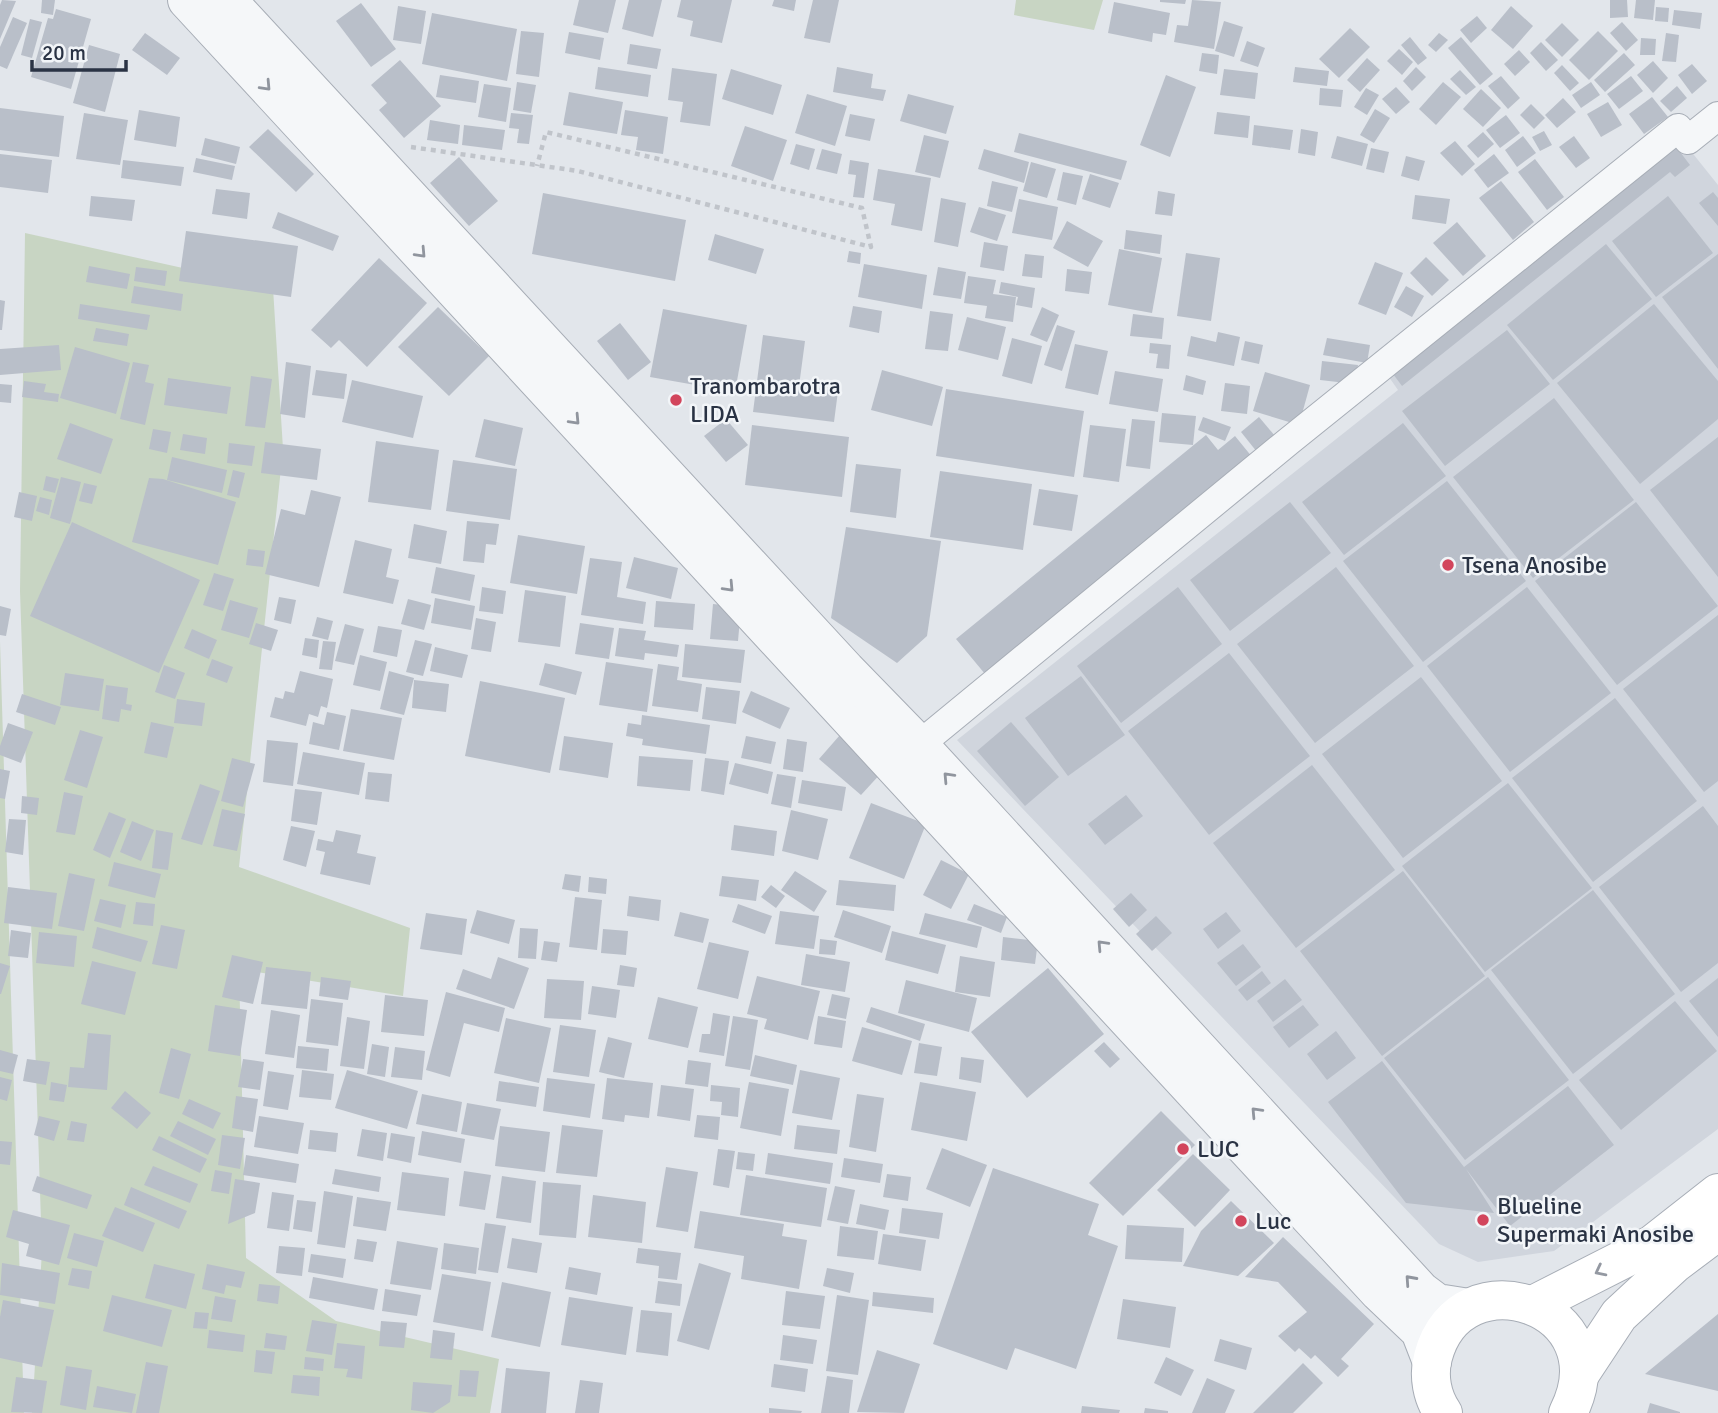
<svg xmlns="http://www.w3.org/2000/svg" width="1718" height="1413" font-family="Signika,sans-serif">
  <rect width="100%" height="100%" fill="#e2e6eb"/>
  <polygon fill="#d0d5dd" points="1678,135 1718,185 1718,1129 1554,1251 1478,1262 1439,1244 957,740 1398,390 1384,370"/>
  <g fill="#c8d5c3">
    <polygon points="1016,0 1103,0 1094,30 1014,15"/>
    <polygon points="25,233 273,288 283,449 239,867 410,928 403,996 239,969 246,1258 336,1321 499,1359 490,1413 32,1413 42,1251 20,591"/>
    <polygon points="0,641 24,1413 0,1413"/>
  </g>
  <g fill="#b9bfc9">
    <polygon points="2,0 16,1 0,39 0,5"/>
    <polygon points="42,0 55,0 53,15 41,13"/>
    <polygon points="579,0 616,0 608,33 573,25"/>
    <polygon points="629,0 662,0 653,37 622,29"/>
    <polygon points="681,0 732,0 722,43 690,36 693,21 677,17"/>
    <polygon points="774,0 796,0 794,11 772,6"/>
    <polygon points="813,0 839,0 830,43 804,38"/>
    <polygon points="1160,0 1186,0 1185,4 1160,2"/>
    <polygon points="1192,0 1221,2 1214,49 1174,42 1177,25 1188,26"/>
    <polygon points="1610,0 1627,0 1628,17 1610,18"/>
    <polygon points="1636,0 1655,0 1653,20 1634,18"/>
    <polygon points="1114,2 1170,13 1166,35 1153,33 1152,42 1108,33"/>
    <polygon points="361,3 396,49 371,67 336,21"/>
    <polygon points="398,6 426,11 421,44 393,40"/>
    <polygon points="1511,6 1533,26 1513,49 1491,30"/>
    <polygon points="1656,7 1669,8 1668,22 1655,21"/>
    <polygon points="56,9 91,19 71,89 31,77 48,18 53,19"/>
    <polygon points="1674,10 1702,13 1700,29 1672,25"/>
    <polygon points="432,13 517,29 507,81 422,64"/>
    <polygon points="1477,16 1487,28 1471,43 1460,30"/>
    <polygon points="13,17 27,23 7,69 0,66 0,47"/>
    <polygon points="30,19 42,22 32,58 21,55"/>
    <polygon points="1224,21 1243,27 1234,57 1215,51"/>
    <polygon points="1622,22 1638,40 1626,51 1610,33"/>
    <polygon points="1562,23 1579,40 1562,57 1545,40"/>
    <polygon points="1350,28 1370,47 1339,78 1319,59"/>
    <polygon points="521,31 544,33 539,77 516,74"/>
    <polygon points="1598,31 1618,51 1589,80 1569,60"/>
    <polygon points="569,32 604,38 600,60 565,53"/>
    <polygon points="145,33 180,58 167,75 132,50"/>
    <polygon points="1439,33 1448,40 1436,52 1428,45"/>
    <polygon points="1666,33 1679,35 1676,62 1662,61"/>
    <polygon points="1410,37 1427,58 1418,65 1401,45"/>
    <polygon points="1461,37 1493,74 1480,85 1448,48"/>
    <polygon points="1641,38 1656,39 1655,55 1640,55"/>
    <polygon points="1247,41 1265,48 1258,67 1240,61"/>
    <polygon points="1541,42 1558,60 1546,71 1530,53"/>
    <polygon points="630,44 661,49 657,69 627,64"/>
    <polygon points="89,45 120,54 105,112 73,103"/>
    <polygon points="1399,49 1413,62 1402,75 1387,61"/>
    <polygon points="1519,50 1530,62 1515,76 1504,64"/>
    <polygon points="1202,53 1219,55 1217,74 1199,71"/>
    <polygon points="1624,53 1635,65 1605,92 1594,80"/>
    <polygon points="1367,58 1380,70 1360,92 1347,80"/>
    <polygon points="400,60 441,106 404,138 379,110 387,103 371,85"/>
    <polygon points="1653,61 1668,78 1653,93 1637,75"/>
    <polygon points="1692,64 1707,81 1692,94 1678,75"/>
    <polygon points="1562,65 1579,83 1570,91 1554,73"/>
    <polygon points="598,67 651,75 648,97 595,89"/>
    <polygon points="837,67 873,74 871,88 886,90 883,101 833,92"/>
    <polygon points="1295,67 1329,71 1327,86 1293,82"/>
    <polygon points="1416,67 1426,77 1412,91 1403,81"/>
    <polygon points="672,68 717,74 710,126 680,122 683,102 668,100"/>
    <polygon points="731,69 782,85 773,115 722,99"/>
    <polygon points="1224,69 1258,73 1255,99 1220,95"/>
    <polygon points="1460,70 1476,87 1466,95 1450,79"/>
    <polygon points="440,75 479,81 476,103 436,97"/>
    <polygon points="1166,75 1196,87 1170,157 1140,145"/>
    <polygon points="1501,76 1520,98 1508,109 1488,86"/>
    <polygon points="1631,76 1643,91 1619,109 1607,94"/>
    <polygon points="517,82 536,85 531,113 513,110"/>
    <polygon points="1443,82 1461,97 1436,125 1419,109"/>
    <polygon points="1591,82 1600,95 1581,108 1572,95"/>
    <polygon points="484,84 511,88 506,122 478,117"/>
    <polygon points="1677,86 1687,98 1671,112 1660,101"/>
    <polygon points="1396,87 1410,102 1396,114 1382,99"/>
    <polygon points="1320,88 1343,90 1341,107 1319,105"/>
    <polygon points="1366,88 1379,95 1367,115 1354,107"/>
    <polygon points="1481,89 1501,108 1483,127 1463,109"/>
    <polygon points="569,92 623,102 617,134 563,125"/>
    <polygon points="807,94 847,106 835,146 795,133"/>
    <polygon points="908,94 954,106 946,134 900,121"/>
    <polygon points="1652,97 1668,117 1644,134 1629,114"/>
    <polygon points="1563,98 1576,112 1557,128 1545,115"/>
    <polygon points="1608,102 1622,125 1601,137 1587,114"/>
    <polygon points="1531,104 1545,118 1534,129 1520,115"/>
    <polygon points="0,108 64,116 59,157 0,150"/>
    <polygon points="1375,109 1390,118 1374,143 1360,135"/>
    <polygon points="139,110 180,117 176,147 134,140"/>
    <polygon points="625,110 668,117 663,154 636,150 638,137 621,135"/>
    <polygon points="1217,112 1250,116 1248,138 1214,134"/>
    <polygon points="84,113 128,120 120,165 76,159"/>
    <polygon points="511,113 533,115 529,144 517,143 519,129 509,128"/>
    <polygon points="850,114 875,119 870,141 845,136"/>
    <polygon points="1506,115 1520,133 1500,148 1486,130"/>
    <polygon points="430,120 460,125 458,144 427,140"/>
    <polygon points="464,125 505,130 502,150 462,145"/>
    <polygon points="1254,125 1293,130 1290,150 1252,145"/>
    <polygon points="745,126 787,140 773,181 731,166"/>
    <polygon points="268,129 314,174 296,192 249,147"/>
    <polygon points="1301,129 1318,132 1315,156 1298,153"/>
    <polygon points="1544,131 1552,145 1540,151 1532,137"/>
    <polygon points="1483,132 1494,144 1478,158 1467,146"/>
    <polygon points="1019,133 1127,161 1121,180 1014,152"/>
    <polygon points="924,135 949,141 940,178 915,172"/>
    <polygon points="1337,136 1368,144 1362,166 1331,158"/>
    <polygon points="1523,136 1536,153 1517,167 1505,150"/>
    <polygon points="1574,136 1590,158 1576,168 1559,147"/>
    <polygon points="205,138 240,147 236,164 201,155"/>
    <polygon points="1455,141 1475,164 1462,176 1440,153"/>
    <polygon points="796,144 815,149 809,170 790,164"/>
    <polygon points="1674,144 1690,165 1675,177 1670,172 1402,386 1390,370"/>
    <polygon points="1371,148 1389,152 1384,173 1366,169"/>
    <polygon points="822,149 842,154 837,174 816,169"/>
    <polygon points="984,149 1029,162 1024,183 978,169"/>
    <polygon points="0,154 52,160 48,193 0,187"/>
    <polygon points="1494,154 1509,173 1488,188 1474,170"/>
    <polygon points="1406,156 1425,161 1419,181 1401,176"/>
    <polygon points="459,157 498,201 469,226 430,183"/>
    <polygon points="196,158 235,166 232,180 193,172"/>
    <polygon points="1535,159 1564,197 1547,210 1518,172"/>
    <polygon points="123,160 184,167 181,186 121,178"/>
    <polygon points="850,160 869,163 864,198 853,197 856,175 848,174"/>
    <polygon points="1031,162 1056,169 1047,198 1023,191"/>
    <polygon points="878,169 931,178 922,231 891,225 895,204 873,200"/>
    <polygon points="1063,172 1083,176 1076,205 1057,200"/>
    <polygon points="1090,174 1119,183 1110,208 1082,199"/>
    <polygon points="992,181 1018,187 1012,212 987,206"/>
    <polygon points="1501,181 1534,222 1513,240 1479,198"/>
    <polygon points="216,189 250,193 247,219 212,214"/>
    <polygon points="1158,191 1175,194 1172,216 1155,214"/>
    <polygon points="1713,192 1718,198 1718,226 1699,203"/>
    <polygon points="543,193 686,220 675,281 532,254"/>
    <polygon points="1415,195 1450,199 1446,224 1412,219"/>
    <polygon points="91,196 135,200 132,221 89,216"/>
    <polygon points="1668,196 1713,253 1656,297 1612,241"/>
    <polygon points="941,198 966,203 958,247 934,242"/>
    <polygon points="1019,199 1058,207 1052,240 1012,233"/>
    <polygon points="979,207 1006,215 997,241 970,232"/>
    <polygon points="278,212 339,236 333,251 272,228"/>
    <polygon points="1067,221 1103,241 1088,267 1053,248"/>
    <polygon points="1457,222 1486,256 1463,276 1433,243"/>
    <polygon points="1126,230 1162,235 1160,254 1124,249"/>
    <polygon points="186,231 298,246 291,297 179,281"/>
    <polygon points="715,234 764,249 756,274 708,260"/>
    <polygon points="984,242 1008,246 1004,271 980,267"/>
    <polygon points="1606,244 1652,299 1553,380 1507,325"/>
    <polygon points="1119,249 1162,258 1152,313 1108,305"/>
    <polygon points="849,251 861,253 860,264 847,262"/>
    <polygon points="1186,253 1220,258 1211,321 1177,316"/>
    <polygon points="1025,254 1044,256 1042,278 1022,276"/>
    <polygon points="1718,254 1718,369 1662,297"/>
    <polygon points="1426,257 1449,280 1432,296 1410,273"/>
    <polygon points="379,258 427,303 367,367 339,340 331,348 311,330"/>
    <polygon points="1375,262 1403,273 1386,315 1358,304"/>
    <polygon points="864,264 927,275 922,309 858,297"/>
    <polygon points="89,266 130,274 127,289 86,282"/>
    <polygon points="136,267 167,271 165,286 134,281"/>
    <polygon points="938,267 966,272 961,299 933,295"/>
    <polygon points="1067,269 1092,272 1089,294 1065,291"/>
    <polygon points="968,276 996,280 993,294 1016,297 1013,322 985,318 987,306 964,303"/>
    <polygon points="1001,282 1035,288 1032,308 1016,305 1018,297 999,293"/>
    <polygon points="134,286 183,294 181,311 131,303"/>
    <polygon points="1406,286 1424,296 1412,317 1394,307"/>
    <polygon points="0,300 5,301 2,330 0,330"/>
    <polygon points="80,304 150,315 147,330 78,319"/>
    <polygon points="1654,304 1718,381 1718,419 1640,484 1557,383"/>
    <polygon points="853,306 882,311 879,333 849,327"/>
    <polygon points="438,307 489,356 449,396 398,347"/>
    <polygon points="1042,307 1059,315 1047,342 1030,335"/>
    <polygon points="663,309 747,325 735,392 650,377"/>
    <polygon points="930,311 953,314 948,351 925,349"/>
    <polygon points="1133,314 1164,318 1162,339 1130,336"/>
    <polygon points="967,317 1006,327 998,360 958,350"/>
    <polygon points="620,323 651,362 628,380 597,341"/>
    <polygon points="1057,325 1075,331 1062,371 1044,365"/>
    <polygon points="96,328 129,334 127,346 93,341"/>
    <polygon points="1507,330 1550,384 1445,466 1402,411"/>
    <polygon points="1218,332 1240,337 1234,366 1187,356 1191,336 1216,342"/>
    <polygon points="763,335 805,341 799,386 838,391 834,422 753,412"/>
    <polygon points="1012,338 1042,346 1032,384 1002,376"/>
    <polygon points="1327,338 1370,345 1367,363 1323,355"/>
    <polygon points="1245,341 1263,345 1259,364 1241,360"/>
    <polygon points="1150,343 1171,345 1169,369 1156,368 1158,354 1149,353"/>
    <polygon points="1075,344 1108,351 1098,395 1065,388"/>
    <polygon points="59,345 61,370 0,375 0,349"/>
    <polygon points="75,347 130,363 116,414 60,398"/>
    <polygon points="1322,361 1358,365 1355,384 1320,380"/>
    <polygon points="133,362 149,365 145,382 154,384 145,425 120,419"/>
    <polygon points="286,362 311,366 305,418 280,414"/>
    <polygon points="316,370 347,374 344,399 312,395"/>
    <polygon points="882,370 943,387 932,426 871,410"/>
    <polygon points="1115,371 1163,379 1158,412 1109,404"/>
    <polygon points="1265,372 1310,385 1299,425 1253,411"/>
    <polygon points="1186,375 1206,381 1203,395 1183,390"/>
    <polygon points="251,376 272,379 265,428 245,426"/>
    <polygon points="168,378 231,387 227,414 164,405"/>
    <polygon points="352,380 423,396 413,438 342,422"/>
    <polygon points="24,381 46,384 44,392 59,394 58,402 22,397"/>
    <polygon points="1225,383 1250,386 1247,414 1221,411"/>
    <polygon points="0,384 12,385 11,403 0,402"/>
    <polygon points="946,389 1084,411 1074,477 936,456"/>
    <polygon points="1554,398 1634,500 1533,578 1453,477"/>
    <polygon points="1162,413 1196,416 1193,445 1159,442"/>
    <polygon points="1203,417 1231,427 1225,441 1198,430"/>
    <polygon points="1259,417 1280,442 1261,457 1241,432"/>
    <polygon points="484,419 523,428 515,466 475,457"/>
    <polygon points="726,419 748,445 726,462 704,436"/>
    <polygon points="1132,419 1155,421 1150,469 1126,466"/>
    <polygon points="70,423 113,439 101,474 57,459"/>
    <polygon points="1403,423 1446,476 1344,555 1302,502"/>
    <polygon points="752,425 849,437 842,497 745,485"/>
    <polygon points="1090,425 1126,429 1119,482 1083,477"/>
    <polygon points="153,429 171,432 167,453 149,449"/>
    <polygon points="183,434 207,438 205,454 180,450"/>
    <polygon points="1206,435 1218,450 1235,436 1257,463 990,680 956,639"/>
    <polygon points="1718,437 1718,577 1650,490"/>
    <polygon points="376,441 439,450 431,510 368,502"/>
    <polygon points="265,442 321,449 317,480 261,473"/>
    <polygon points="229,443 255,446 252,466 227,463"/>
    <polygon points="172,457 227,470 222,493 167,480"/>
    <polygon points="453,460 517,469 510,520 446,511"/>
    <polygon points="856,464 901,469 896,518 850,512"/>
    <polygon points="233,470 245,473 239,498 227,495"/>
    <polygon points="940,471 1032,484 1023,550 930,537"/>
    <polygon points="46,476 59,479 55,493 43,490"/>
    <polygon points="61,477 81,482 70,524 50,518"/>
    <polygon points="149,478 163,479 236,502 218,565 132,542"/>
    <polygon points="1447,481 1526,581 1423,662 1343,561"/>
    <polygon points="84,483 97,486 92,504 79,501"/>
    <polygon points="1039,489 1078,495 1072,531 1033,525"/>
    <polygon points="311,490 341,497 319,587 265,574 281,509 305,515"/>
    <polygon points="19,492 37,496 32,521 14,517"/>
    <polygon points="40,497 52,500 49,515 36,511"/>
    <polygon points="1290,502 1331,553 1230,631 1190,580"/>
    <polygon points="1636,502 1718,606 1617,685 1535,581"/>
    <polygon points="467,521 499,524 496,545 486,544 484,563 463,561"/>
    <polygon points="72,522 200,580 159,673 30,616"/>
    <polygon points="414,524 447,531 441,564 408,558"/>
    <polygon points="846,527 941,541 927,636 897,663 831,618"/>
    <polygon points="518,535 585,546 577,594 510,583"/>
    <polygon points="355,540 392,549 386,577 399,580 393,604 343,593"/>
    <polygon points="248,549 265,551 263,567 246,565"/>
    <polygon points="634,557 678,568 671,599 626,588"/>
    <polygon points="590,558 622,562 617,597 646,602 643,624 581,615"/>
    <polygon points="436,567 475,575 470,601 431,593"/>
    <polygon points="1336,567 1414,666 1315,743 1237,644"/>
    <polygon points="214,573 234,579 223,611 203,605"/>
    <polygon points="482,587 506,591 503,614 479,611"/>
    <polygon points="1178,587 1222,644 1121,723 1077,666"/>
    <polygon points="1527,587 1611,693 1510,772 1427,666"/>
    <polygon points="525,590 566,596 560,647 518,642"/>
    <polygon points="279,597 296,600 291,624 274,620"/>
    <polygon points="435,598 475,606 471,630 431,623"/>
    <polygon points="408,599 431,605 424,630 401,624"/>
    <polygon points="230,600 258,608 249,638 221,630"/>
    <polygon points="656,601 695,604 693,630 654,627"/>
    <polygon points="713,604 741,607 738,641 710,639"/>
    <polygon points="0,606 11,609 6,636 0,635"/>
    <polygon points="1718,615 1718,781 1704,792 1623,689"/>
    <polygon points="317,617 333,621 328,640 312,636"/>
    <polygon points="476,618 496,622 491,652 471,649"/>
    <polygon points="256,623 278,630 271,651 249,644"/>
    <polygon points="580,623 614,628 609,659 575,654"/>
    <polygon points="345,624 364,629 354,665 335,661"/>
    <polygon points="378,626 402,630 397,657 373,652"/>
    <polygon points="619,628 646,631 644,640 679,645 677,657 645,653 644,660 615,656"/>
    <polygon points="192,629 217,640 209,659 184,648"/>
    <polygon points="305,638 319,640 317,658 302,655"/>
    <polygon points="415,640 432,644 423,676 406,672"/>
    <polygon points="323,641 336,642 332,670 319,669"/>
    <polygon points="685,644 745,650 741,683 682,677"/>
    <polygon points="435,647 468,655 462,678 430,671"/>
    <polygon points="1229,653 1310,756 1209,835 1128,731"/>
    <polygon points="360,655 387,662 380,691 353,685"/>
    <polygon points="212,659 233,667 227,683 206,675"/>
    <polygon points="606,662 653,669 647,712 599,705"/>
    <polygon points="545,663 582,672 576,695 539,685"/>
    <polygon points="658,664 679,667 677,680 702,684 698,712 652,706"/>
    <polygon points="164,665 185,673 175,699 155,692"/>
    <polygon points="300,671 333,679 327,708 321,706 318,717 309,714 306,726 270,717 275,697 283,699 285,691 294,693"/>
    <polygon points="389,671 414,678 404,715 380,709"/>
    <polygon points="65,673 104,679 99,711 60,705"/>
    <polygon points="1081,676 1125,735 1068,776 1025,718"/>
    <polygon points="1421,677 1502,781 1403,858 1322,754"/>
    <polygon points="414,680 449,684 446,712 412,708"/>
    <polygon points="480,681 565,698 550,773 465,756"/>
    <polygon points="106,685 128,688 126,704 132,705 131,711 121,709 119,722 102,719"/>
    <polygon points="706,687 740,691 736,724 702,719"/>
    <polygon points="751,691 790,708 780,729 742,712"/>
    <polygon points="22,694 61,707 55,725 16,712"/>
    <polygon points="1615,698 1697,801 1593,882 1512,778"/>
    <polygon points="177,699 205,703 202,726 174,723"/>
    <polygon points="351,709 402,718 394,760 343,751"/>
    <polygon points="327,712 346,716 339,750 309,744 313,722 324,725"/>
    <polygon points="642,715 710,725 706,754 642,745 643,739 626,736 628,723 641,725"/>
    <polygon points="151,722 174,727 167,758 144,753"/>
    <polygon points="1011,722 1059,777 1025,806 977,751"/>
    <polygon points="8,723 33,732 21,763 0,755 0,746"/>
    <polygon points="80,730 103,737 87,788 64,780"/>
    <polygon points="840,735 883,771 861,795 819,759"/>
    <polygon points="564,736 613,743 608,778 559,770"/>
    <polygon points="746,736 776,742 771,764 741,758"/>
    <polygon points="787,739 807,742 803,772 783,769"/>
    <polygon points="267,740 298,743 293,786 263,782"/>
    <polygon points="303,752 365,763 359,795 297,784"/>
    <polygon points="639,756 693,760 690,791 637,786"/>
    <polygon points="232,758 255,764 243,807 221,801"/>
    <polygon points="705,758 729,761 724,795 701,791"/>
    <polygon points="735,763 773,772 768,794 729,784"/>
    <polygon points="1312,765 1395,870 1296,948 1213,843"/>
    <polygon points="0,769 10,771 5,799 0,798"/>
    <polygon points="368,772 392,774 389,802 365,799"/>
    <polygon points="777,774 796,777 791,808 771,804"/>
    <polygon points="802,780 846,787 842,811 798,803"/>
    <polygon points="1508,783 1592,888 1485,972 1402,866"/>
    <polygon points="200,784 220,791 202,845 181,839"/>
    <polygon points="295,789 322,792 317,825 291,821"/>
    <polygon points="64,792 83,796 75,835 56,832"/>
    <polygon points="1126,795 1143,816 1105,845 1088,824"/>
    <polygon points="22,796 39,798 37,815 21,813"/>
    <polygon points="871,803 926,824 904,879 849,858"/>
    <polygon points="1703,806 1718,826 1718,963 1681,992 1599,887"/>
    <polygon points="222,809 245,814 237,851 213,846"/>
    <polygon points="791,810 828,819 818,860 782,851"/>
    <polygon points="109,812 126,819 110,858 93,850"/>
    <polygon points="9,819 26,820 23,855 5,852"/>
    <polygon points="132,821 154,830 141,861 120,852"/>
    <polygon points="734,825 777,831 774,856 731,850"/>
    <polygon points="291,826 315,831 306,867 283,860"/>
    <polygon points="156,830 173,833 168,870 152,868"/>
    <polygon points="336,830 361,835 357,853 376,857 370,885 320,874 325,852 316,850 318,839 333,842"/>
    <polygon points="941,860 969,874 951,909 923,895"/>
    <polygon points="114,862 161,874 155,898 108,886"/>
    <polygon points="795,871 827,891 814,912 781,890"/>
    <polygon points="1403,871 1485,976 1382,1056 1300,951"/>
    <polygon points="69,873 95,879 84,931 58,926"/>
    <polygon points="565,874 581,876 579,892 562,889"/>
    <polygon points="722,876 759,880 756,901 719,896"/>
    <polygon points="589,877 607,879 606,894 588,892"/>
    <polygon points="839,880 896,885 894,911 836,905"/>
    <polygon points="771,885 785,896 776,908 761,897"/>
    <polygon points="8,887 57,893 52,929 4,923"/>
    <polygon points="1593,890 1675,994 1573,1074 1491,970"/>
    <polygon points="1131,893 1147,910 1129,927 1113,909"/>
    <polygon points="629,896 661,900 659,921 627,916"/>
    <polygon points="575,897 602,900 597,950 569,947"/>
    <polygon points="100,899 126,905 121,928 94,921"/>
    <polygon points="136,902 155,904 153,926 133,924"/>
    <polygon points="738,904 772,916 765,934 732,922"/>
    <polygon points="974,904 1007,917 1001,933 967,920"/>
    <polygon points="477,910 515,920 509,944 470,933"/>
    <polygon points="843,910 891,926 882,953 834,937"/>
    <polygon points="780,911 819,916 814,949 775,944"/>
    <polygon points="680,912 709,919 703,943 674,936"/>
    <polygon points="1226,912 1241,931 1218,949 1203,929"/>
    <polygon points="426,913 467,919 462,955 420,949"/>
    <polygon points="925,913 982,927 977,948 919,934"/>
    <polygon points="1156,916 1172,933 1152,951 1136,934"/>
    <polygon points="161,925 185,930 177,969 152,964"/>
    <polygon points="97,927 148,941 141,962 92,948"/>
    <polygon points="520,928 538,929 536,959 518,958"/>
    <polygon points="603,929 628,931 626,955 601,953"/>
    <polygon points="11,930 31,933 28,958 8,956"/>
    <polygon points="892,931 946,945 938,974 885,960"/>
    <polygon points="39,932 77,936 74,967 36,963"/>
    <polygon points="1003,937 1038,941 1035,964 1001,960"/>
    <polygon points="820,939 837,941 835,955 819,954"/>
    <polygon points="544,941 560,943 557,962 541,960"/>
    <polygon points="709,942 749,951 738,999 697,989"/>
    <polygon points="1243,944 1261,967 1236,986 1217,963"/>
    <polygon points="806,954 850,962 845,992 801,985"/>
    <polygon points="232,955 263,962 253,1004 222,997"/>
    <polygon points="960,956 995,962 990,997 955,992"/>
    <polygon points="498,957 529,968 514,1009 456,989 463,969 491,979"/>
    <polygon points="92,961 136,972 125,1015 81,1004"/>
    <polygon points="0,963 10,966 1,994 0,994"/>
    <polygon points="620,965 637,968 634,987 617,985"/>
    <polygon points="266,967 311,972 307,1009 261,1004"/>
    <polygon points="1048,968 1104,1034 1027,1098 971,1032"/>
    <polygon points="1262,971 1271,983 1247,1001 1238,990"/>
    <polygon points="757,976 820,991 808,1040 764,1029 767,1019 747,1014"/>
    <polygon points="321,977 351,981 348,1000 319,996"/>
    <polygon points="1488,977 1569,1080 1465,1160 1384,1058"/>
    <polygon points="1718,978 1718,1037 1689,1001"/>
    <polygon points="547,979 584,981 581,1020 544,1018"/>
    <polygon points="1285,979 1302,1000 1273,1022 1257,1001"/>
    <polygon points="906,980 977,998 969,1032 898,1013"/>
    <polygon points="592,986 620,990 616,1018 588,1014"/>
    <polygon points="446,992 505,1008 499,1032 464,1023 450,1077 426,1070"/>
    <polygon points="832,994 850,998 846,1019 827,1015"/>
    <polygon points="385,995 428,1000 424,1036 381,1032"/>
    <polygon points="658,997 698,1007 688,1048 648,1039"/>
    <polygon points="311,999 343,1003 338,1046 306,1042"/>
    <polygon points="1675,1001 1717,1051 1621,1130 1579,1080"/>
    <polygon points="215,1005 247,1010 240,1056 208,1051"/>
    <polygon points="1303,1005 1319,1025 1289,1048 1273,1027"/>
    <polygon points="871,1007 925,1024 920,1041 866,1022"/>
    <polygon points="271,1010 300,1015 294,1058 265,1054"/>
    <polygon points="713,1013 730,1016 724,1056 699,1052 702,1034 710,1034"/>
    <polygon points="733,1016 758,1020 750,1070 725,1066"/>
    <polygon points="818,1016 846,1021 842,1048 814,1044"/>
    <polygon points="347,1017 370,1021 364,1069 340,1066"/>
    <polygon points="506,1018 551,1028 539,1083 494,1073"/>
    <polygon points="560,1025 596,1030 589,1077 553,1072"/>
    <polygon points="862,1027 912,1041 902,1075 852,1061"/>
    <polygon points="1336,1031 1356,1058 1327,1080 1307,1054"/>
    <polygon points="88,1033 111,1035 107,1090 68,1087 70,1067 84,1068"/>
    <polygon points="608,1037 632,1043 624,1078 599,1072"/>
    <polygon points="1104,1042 1120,1059 1110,1068 1094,1051"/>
    <polygon points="919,1043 942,1047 937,1076 914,1073"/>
    <polygon points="372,1044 389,1047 385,1077 367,1074"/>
    <polygon points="298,1046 329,1049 327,1071 296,1068"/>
    <polygon points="395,1047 425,1051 422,1080 391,1077"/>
    <polygon points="171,1048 191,1054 179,1099 159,1093"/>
    <polygon points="0,1050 18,1055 13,1074 0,1071"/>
    <polygon points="755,1055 797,1065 793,1085 750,1076"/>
    <polygon points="961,1057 984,1060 981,1083 959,1079"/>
    <polygon points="27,1059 50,1062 46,1085 23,1081"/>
    <polygon points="243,1059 264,1062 260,1090 238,1087"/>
    <polygon points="688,1060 711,1063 708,1087 685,1084"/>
    <polygon points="1382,1061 1464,1167 1568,1086 1614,1145 1510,1226 1466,1169 1494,1213 1406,1203 1328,1102"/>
    <polygon points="302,1070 334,1074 331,1100 299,1097"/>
    <polygon points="347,1070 418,1091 407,1129 335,1108"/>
    <polygon points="800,1070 840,1078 832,1120 792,1113"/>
    <polygon points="268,1071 294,1075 288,1110 263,1106"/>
    <polygon points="0,1077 12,1080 7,1101 0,1099"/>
    <polygon points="547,1078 595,1084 590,1118 543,1111"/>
    <polygon points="607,1078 653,1083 649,1118 625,1115 624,1122 602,1119"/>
    <polygon points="499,1081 539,1087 536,1107 496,1101"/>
    <polygon points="51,1082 67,1085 64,1102 49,1100"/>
    <polygon points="749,1082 789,1089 781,1136 740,1128"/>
    <polygon points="920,1082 976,1092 967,1141 911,1130"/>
    <polygon points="661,1085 694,1089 690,1121 657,1116"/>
    <polygon points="711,1085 740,1088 738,1117 721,1115 722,1102 710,1101"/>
    <polygon points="125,1091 151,1113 137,1129 111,1108"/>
    <polygon points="422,1094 462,1102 457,1132 416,1124"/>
    <polygon points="857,1094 884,1098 876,1152 849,1147"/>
    <polygon points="236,1096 258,1099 253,1132 232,1128"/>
    <polygon points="189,1099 221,1113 213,1129 182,1114"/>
    <polygon points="467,1103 501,1109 494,1140 461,1134"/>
    <polygon points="1161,1111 1195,1145 1123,1216 1089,1183"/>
    <polygon points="697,1115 720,1117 718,1140 694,1137"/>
    <polygon points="39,1116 60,1121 54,1141 34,1135"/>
    <polygon points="259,1116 304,1123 298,1154 254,1147"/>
    <polygon points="71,1121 87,1124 84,1142 67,1140"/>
    <polygon points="178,1121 216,1139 208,1155 170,1136"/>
    <polygon points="562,1125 603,1130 597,1177 556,1173"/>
    <polygon points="797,1125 840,1130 837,1154 794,1149"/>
    <polygon points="500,1126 550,1132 545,1172 495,1166"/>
    <polygon points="362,1129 387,1133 383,1161 357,1156"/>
    <polygon points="310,1130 338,1133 336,1152 308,1149"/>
    <polygon points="422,1131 465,1139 461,1163 418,1155"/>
    <polygon points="391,1133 415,1137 411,1163 387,1158"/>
    <polygon points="222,1135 245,1138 240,1169 218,1165"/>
    <polygon points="159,1136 207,1159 200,1173 152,1150"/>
    <polygon points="0,1141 12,1142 10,1165 0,1164"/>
    <polygon points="942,1148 987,1165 970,1207 926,1189"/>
    <polygon points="718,1149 735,1151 729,1188 713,1185"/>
    <polygon points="738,1152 755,1154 753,1171 736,1169"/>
    <polygon points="768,1153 833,1163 830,1184 765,1174"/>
    <polygon points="1193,1154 1230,1190 1195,1227 1157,1190"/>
    <polygon points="246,1155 299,1164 296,1183 243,1175"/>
    <polygon points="844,1158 883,1164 880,1183 841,1177"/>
    <polygon points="153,1166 198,1184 190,1203 144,1185"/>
    <polygon points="666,1167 698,1172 688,1232 656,1227"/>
    <polygon points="993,1168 1099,1204 1088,1235 1118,1246 1076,1369 1015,1348 1007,1370 933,1344"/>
    <polygon points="335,1169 381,1177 379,1192 332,1184"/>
    <polygon points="215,1170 232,1173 229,1194 211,1191"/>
    <polygon points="464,1171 491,1175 485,1210 459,1206"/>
    <polygon points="402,1172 449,1178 445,1216 397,1210"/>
    <polygon points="887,1174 911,1177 908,1201 883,1197"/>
    <polygon points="746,1175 827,1188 821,1227 740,1215"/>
    <polygon points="37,1176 92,1195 87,1209 32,1191"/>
    <polygon points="502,1176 536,1181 531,1223 496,1218"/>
    <polygon points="235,1179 260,1183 255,1213 228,1224"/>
    <polygon points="543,1182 581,1185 576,1238 539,1235"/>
    <polygon points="835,1186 855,1190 848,1224 827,1220"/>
    <polygon points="131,1187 187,1211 179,1229 124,1205"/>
    <polygon points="324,1191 353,1196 345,1248 317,1244"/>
    <polygon points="272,1192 294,1195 289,1231 267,1228"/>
    <polygon points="593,1195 646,1202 642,1243 588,1237"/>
    <polygon points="357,1197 391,1202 386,1231 353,1226"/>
    <polygon points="297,1200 316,1202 312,1232 293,1229"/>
    <polygon points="1231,1201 1274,1243 1238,1276 1183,1266 1201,1231"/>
    <polygon points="860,1204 889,1210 885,1230 856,1224"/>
    <polygon points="115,1207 155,1223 143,1252 102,1236"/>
    <polygon points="902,1208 943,1213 939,1239 899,1233"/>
    <polygon points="13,1210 70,1225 59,1265 26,1256 29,1244 6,1237"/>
    <polygon points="700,1211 784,1224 782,1236 807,1240 799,1289 741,1279 744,1256 694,1248"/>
    <polygon points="485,1223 506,1226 498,1273 478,1270"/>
    <polygon points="1127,1225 1184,1228 1182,1262 1125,1259"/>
    <polygon points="840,1226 878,1231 874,1260 837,1256"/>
    <polygon points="74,1233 104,1241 97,1267 67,1258"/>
    <polygon points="883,1234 926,1240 921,1271 878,1264"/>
    <polygon points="1283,1237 1374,1324 1341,1359 1349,1366 1338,1377 1315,1355 1311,1359 1299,1348 1295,1352 1278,1336 1307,1312 1278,1282 1245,1277"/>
    <polygon points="512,1238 542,1243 537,1273 507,1268"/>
    <polygon points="357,1239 377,1242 373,1262 354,1259"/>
    <polygon points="397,1241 438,1248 431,1290 390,1284"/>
    <polygon points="444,1243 479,1248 476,1274 441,1269"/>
    <polygon points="279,1246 305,1248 302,1276 276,1273"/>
    <polygon points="638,1248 681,1253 677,1280 658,1278 659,1266 636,1263"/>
    <polygon points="311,1254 346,1259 343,1278 308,1272"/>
    <polygon points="2,1263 60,1273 55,1304 0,1295"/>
    <polygon points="699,1263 731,1273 709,1350 677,1341"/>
    <polygon points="154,1264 195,1274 186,1309 145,1298"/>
    <polygon points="207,1264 245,1272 241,1288 226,1285 224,1294 202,1289"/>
    <polygon points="569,1267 601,1273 597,1295 565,1289"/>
    <polygon points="72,1268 92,1271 89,1289 68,1285"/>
    <polygon points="827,1268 854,1273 850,1293 823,1286"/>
    <polygon points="442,1274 491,1282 483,1331 433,1322"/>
    <polygon points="313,1277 378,1289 374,1310 309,1298"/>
    <polygon points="658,1281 682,1284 680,1306 655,1303"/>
    <polygon points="502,1282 551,1292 540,1347 491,1337"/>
    <polygon points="259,1284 280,1286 278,1304 257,1301"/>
    <polygon points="385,1289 421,1295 417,1316 382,1311"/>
    <polygon points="786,1291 825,1296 820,1329 782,1325"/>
    <polygon points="873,1292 934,1298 933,1313 872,1306"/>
    <polygon points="112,1295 172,1310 162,1347 103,1331"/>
    <polygon points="837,1295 869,1300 858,1375 826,1371"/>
    <polygon points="215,1296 236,1300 232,1322 211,1319"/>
    <polygon points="569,1297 633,1307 626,1355 561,1345"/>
    <polygon points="1123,1299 1176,1307 1170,1348 1117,1339"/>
    <polygon points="3,1300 54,1310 42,1367 0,1358 0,1317"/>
    <polygon points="641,1310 672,1313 668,1356 636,1352"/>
    <polygon points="195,1312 209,1313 207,1329 193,1328"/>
    <polygon points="1718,1314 1718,1391 1645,1374"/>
    <polygon points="312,1320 337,1324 332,1355 306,1351"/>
    <polygon points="381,1321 407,1323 404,1348 379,1346"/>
    <polygon points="209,1330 245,1335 243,1352 207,1348"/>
    <polygon points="433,1330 455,1333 452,1360 430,1358"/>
    <polygon points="266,1333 287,1336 285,1350 264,1348"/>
    <polygon points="783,1335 817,1340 813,1364 780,1360"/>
    <polygon points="1220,1339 1252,1348 1246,1370 1214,1361"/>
    <polygon points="337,1343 365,1346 362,1379 346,1377 348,1369 334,1368"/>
    <polygon points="256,1350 275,1352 272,1374 254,1372"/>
    <polygon points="877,1350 920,1364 904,1413 857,1412"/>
    <polygon points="305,1357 324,1359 323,1371 304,1369"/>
    <polygon points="1166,1357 1194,1370 1181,1396 1154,1383"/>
    <polygon points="146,1362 168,1366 159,1413 136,1413"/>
    <polygon points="1303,1363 1323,1383 1293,1413 1253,1413"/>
    <polygon points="774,1364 808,1369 805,1392 771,1387"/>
    <polygon points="66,1366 92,1370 86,1410 60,1405"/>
    <polygon points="506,1368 550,1372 546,1413 501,1413"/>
    <polygon points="460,1370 479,1371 476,1397 458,1396"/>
    <polygon points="293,1375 320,1377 319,1396 291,1393"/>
    <polygon points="827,1376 853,1380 849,1413 821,1413"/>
    <polygon points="16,1377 47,1381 42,1413 11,1412"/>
    <polygon points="1207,1378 1235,1390 1225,1413 1192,1413"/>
    <polygon points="580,1380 603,1383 599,1413 575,1413"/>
    <polygon points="413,1382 452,1385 450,1402 433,1413 411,1410"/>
    <polygon points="97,1386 136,1394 132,1413 93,1407"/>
    <polygon points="1650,1403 1680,1412 1680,1413 1647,1413"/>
    <polygon points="1082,1406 1120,1410 1119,1413 1081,1413"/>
    <polygon points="769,1408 802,1411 801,1413 769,1413"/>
    <polygon points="1145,1408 1168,1411 1168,1413 1144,1413"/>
  </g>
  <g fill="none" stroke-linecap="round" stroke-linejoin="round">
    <defs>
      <polyline id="pedestrian" points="919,745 1289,441 1678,128 1688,140 1718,116"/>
      <g id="tertiary">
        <polyline points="187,0 1379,1292 1420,1331 1432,1362"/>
        <polyline points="227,0 846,670 919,745 1421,1291 1437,1303 1469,1308"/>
      </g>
      <g id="secondary">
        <polyline points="1533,1305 1653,1244 1718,1193"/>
        <polyline points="1580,1374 1619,1315 1674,1264 1718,1231"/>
        <path d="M 1443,1413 C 1432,1397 1428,1376 1433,1357 C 1460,1252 1622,1306 1568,1413"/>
      </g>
    </defs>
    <use href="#pedestrian" stroke="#a7adb6" stroke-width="30"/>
    <use href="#tertiary" stroke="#a7adb6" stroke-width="40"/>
    <use href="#secondary" stroke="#a7adb6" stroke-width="40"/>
    <polyline stroke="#c0c4ca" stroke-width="4.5" stroke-dasharray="5 5" stroke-linecap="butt" points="411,147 578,171 871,247 862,208 546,132 537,166"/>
    <use href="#pedestrian" stroke="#f5f7f9" stroke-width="28"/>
    <use href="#tertiary" stroke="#f5f7f9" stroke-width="38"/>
    <use href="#secondary" stroke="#fff" stroke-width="38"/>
  </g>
  <defs><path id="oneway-chevron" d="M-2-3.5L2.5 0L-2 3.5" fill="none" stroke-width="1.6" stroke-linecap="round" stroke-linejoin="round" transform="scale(1.75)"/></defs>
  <g stroke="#90959e">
    <use href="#oneway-chevron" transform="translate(266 86) rotate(47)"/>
    <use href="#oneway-chevron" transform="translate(421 253) rotate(47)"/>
    <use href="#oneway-chevron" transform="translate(575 420) rotate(47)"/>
    <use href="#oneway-chevron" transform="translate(729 587) rotate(47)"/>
    <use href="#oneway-chevron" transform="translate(948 777) rotate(-133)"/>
    <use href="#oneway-chevron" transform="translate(1102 945) rotate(-133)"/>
    <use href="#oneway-chevron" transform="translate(1256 1112) rotate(-133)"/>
    <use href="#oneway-chevron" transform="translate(1410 1280) rotate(-132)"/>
  </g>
  <use stroke="#9499a2" href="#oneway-chevron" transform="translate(1600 1271) rotate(153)"/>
  <g fill="#d2455c" stroke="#f2f5f8" stroke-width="2.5">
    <circle cx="676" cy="400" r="7"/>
    <circle cx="1448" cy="565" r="7"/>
    <circle cx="1183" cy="1149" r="7"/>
    <circle cx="1483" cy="1220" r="7"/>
    <circle cx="1241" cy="1221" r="7"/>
  </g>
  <g text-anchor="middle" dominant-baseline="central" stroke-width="5" stroke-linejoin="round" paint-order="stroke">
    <g font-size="24" fill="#2a3344" stroke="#f2f5f8" text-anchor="start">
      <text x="690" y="386">Tranombarotra<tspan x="690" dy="28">LIDA</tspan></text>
      <text x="1462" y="565">Tsena Anosibe</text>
      <text x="1197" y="1149">LUC</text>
      <text x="1497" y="1206">Blueline<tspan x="1497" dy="28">Supermaki Anosibe</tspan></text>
      <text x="1255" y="1221">Luc</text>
    </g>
  </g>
  <path d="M32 60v10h94v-10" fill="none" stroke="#2a3344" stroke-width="3.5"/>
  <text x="42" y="60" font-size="21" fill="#2a3344" stroke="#f2f5f8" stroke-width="5" paint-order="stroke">20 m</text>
</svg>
